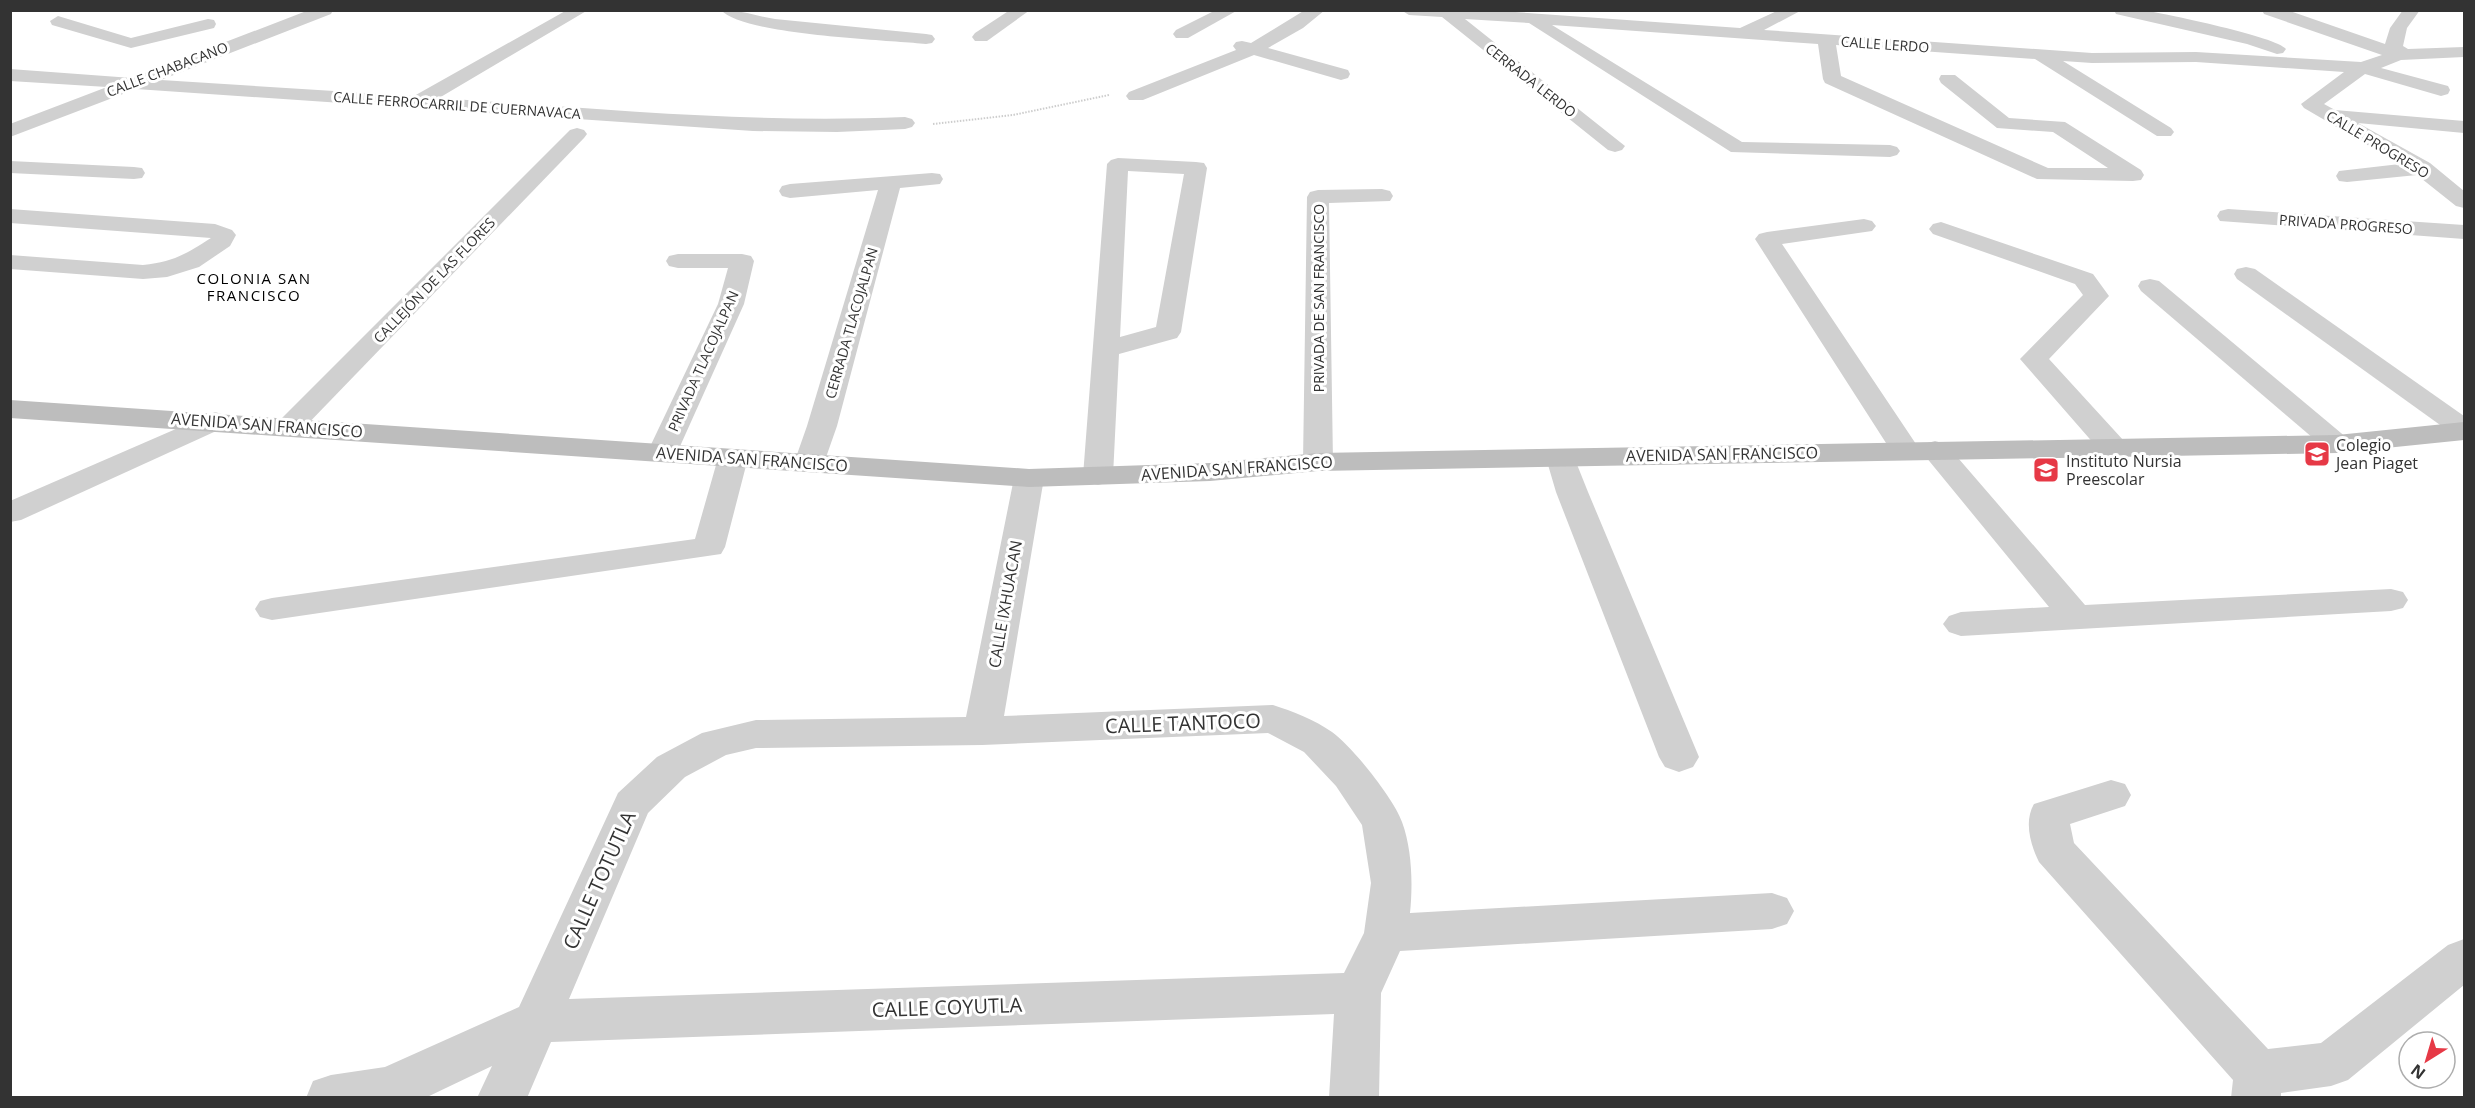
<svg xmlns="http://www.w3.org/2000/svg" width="2475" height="1108" font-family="'Open Sans',sans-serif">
  <rect width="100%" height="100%" fill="#fff"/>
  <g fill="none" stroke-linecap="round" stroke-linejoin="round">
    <polyline stroke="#cdcdcd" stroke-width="2" stroke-dasharray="1.5 1.5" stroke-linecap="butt" points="933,124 1013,115 1109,95"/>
    <g fill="#d0d0d0" fill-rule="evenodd">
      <path d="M 309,10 L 333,10 L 331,14 L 161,80 L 414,96 L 567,10 L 588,10 L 439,98 C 594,108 749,124 905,117 L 912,119 L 915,123 L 912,127 L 905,129 L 837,132 L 753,131 L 136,89 L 10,137 L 10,124 L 107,87 L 10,81 L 10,69 L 132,78 Z"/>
      <path d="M 721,10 C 741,10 756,16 775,19 L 926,34 L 932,35 L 935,39 L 932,43 L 926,44 C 888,40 742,35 721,10 Z"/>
      <polygon points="1010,10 1030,10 987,41 975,41 972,37 975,33"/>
      <polygon points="1216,10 1238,10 1188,38 1176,38 1173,34 1176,30"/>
      <polygon points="1305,10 1325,10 1303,28 1268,48 1348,70 1350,74 1348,78 1341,80 1254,55 1143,100 1129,100 1126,96 1129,92 1236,50 1233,46 1236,42 1242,41 1251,43"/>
      <polygon points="1401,10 1487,10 1740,28 1779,10 1802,10 1764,30 2092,53 2196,52 2361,62 2382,55 2264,14 2262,10 2287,10 2385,44 2390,28 2403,10 2420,10 2407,28 2403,46 2408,49 2464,47 2464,57 2401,60 2381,68 2448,86 2450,90 2448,94 2441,96 2365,74 2324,104 2335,110 2464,121 2464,133 2358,123 2430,163 2464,191 2464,208 2456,206 2417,175 2347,182 2339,181 2336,176 2339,171 2400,164 2304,108 2301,104 2344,72 2196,62 2092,63 2063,61 2171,128 2174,132 2171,136 2157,136 2035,59 1836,45 1841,76 2048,168 2108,168 2053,132 1997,128 1941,83 1939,79 1941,75 1955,75 2009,118 2065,122 2141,170 2144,175 2141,180 2133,181 2037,179 1825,83 1823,79 1818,44 1552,25 1742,142 1890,145 1897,147 1900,151 1897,155 1890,157 1731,152 1529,23 1465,19 1625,146 1622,150 1615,152 1608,150 1442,17 1409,15"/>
      <path d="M 2114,10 C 2125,10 2136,9 2147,11 C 2167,14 2277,37 2286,49 L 2283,53 L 2277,54 L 2247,44 L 2116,14 Z"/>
      <polygon points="58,16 131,38 208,19 214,20 216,24 214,28 131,48 52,25 50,21"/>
      <polygon points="577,128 584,130 587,134 584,138 300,432 290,435 280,432 275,426 280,420 570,130"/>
      <path d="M 1118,158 L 1196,162 L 1204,163 L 1207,168 L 1181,332 L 1177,338 L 1119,354 L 1113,476 L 1109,482 L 1098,485 L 1087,482 L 1083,476 L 1107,164 L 1111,160 ZM 1128,171 L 1184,174 L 1156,327 L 1120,337 Z"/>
      <polygon points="10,161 134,167 142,168 145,173 142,178 134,179 10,173"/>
      <polygon points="932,173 940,174 943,179 940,184 900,188 837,426 824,463 820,469 809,472 798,469 794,463 807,426 878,190 790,198 782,196 779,191 782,186 790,184"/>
      <polygon points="1382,189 1390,191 1393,196 1390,201 1329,203 1333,462 1329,468 1318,471 1307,468 1303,462 1307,197 1310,192 1318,190"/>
      <path d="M 10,209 L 215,224 L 232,230 L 236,235 L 230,246 L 199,267 L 167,277 L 143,279 L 10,269 L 10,255 L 143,265 C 173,262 186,254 211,238 L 10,223 Z"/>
      <polygon points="2228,209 2464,225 2464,239 2220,221 2217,216 2220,211"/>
      <polygon points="1864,219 1872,221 1876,226 1872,231 1782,244 1920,450 1924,444 1935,441 1946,444 2085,605 2391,589 2403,592 2408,600 2403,608 2391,611 1961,636 1949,632 1943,624 1949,616 1961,612 2049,607 1921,451 1917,457 1906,460 1895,457 1755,239 1759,234 1767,232"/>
      <polygon points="1941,222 2093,274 2109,296 2049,359 2124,441 2128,447 2124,453 2113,456 2102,453 2020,359 2083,295 2075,284 1933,234 1929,229 1933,224"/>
      <polygon points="678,254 742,254 751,256 754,261 744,304 677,453 673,459 662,462 651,459 647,453 718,304 728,268 678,268 669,266 666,261 669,256"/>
      <polygon points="2246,267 2255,269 2464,416 2464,438 2454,435 2237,279 2234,274 2237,269"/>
      <polygon points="2150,279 2159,281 2347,438 2352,444 2347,450 2337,453 2327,450 2141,291 2138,286 2141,281"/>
      <polygon points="215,412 225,415 229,421 225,427 21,520 10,522 10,501"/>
      <polygon points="733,449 744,452 748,458 725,547 721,554 272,620 260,617 255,609 260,601 272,598 695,539 718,458 722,452"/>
      <polygon points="1561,449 1572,452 1588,492 1699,757 1693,767 1679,772 1665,767 1659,757 1556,492 1546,458 1550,452"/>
      <path d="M 1029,469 L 1040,471 L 1044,478 L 1004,716 L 1273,705 C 1292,711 1315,720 1332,732 C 1352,746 1394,799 1402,822 C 1412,849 1413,884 1410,913 L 1772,893 L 1787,898 L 1794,911 L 1787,924 L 1772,929 L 1400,951 L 1381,993 L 1379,1098 L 1329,1098 L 1334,1014 L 551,1042 L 527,1098 L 477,1098 L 492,1066 L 425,1098 L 306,1098 L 313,1081 L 331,1075 L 385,1067 L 519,1007 L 618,793 L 657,757 L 702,733 L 756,720 L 966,717 L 1014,478 L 1018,471 ZM 1268,733 L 1304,752 L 1336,786 L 1362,825 L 1371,883 L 1364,933 L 1344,973 L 569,999 L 648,813 L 685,777 L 726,755 L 756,748 L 982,745 Z"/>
      <path d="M 2111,780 L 2125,784 L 2131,795 L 2125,806 L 2070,824 L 2074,843 L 2268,1049 L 2321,1043 L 2448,945 L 2464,939 L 2464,985 L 2348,1080 L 2331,1086 L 2281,1093 L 2281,1098 L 2231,1098 L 2233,1080 L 2039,862 C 2030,844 2024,821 2034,804 Z"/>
    </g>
    <polygon fill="#bdbdbd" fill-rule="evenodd" points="10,400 1029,469 1210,463 1318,453 2337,435 2464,422 2464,440 2337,453 1318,471 1210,481 1029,487 10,418"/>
  </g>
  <defs>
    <symbol id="school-square" viewBox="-11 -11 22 22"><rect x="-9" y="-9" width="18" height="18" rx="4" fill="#e63946" stroke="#fff"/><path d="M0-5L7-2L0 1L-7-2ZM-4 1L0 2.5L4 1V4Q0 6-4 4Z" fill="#fff"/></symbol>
  </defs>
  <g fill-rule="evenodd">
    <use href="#school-square" x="2302" y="439" width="30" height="30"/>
    <use href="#school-square" x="2031" y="455" width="30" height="30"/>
  </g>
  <g text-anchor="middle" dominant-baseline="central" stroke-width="6" stroke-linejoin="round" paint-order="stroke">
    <g font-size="14" fill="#333" stroke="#fff">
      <text transform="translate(1885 44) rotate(4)">CALLE LERDO</text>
      <text transform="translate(167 69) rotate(-21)">CALLE CHABACANO</text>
      <text transform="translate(1531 80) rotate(38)">CERRADA LERDO</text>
      <text transform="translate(457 105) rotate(4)">CALLE FERROCARRIL DE CUERNAVACA</text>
      <text transform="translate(2378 144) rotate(31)">CALLE PROGRESO</text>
      <text transform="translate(2346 224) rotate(4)">PRIVADA PROGRESO</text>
      <text transform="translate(434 280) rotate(-46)">CALLEJÓN DE LAS FLORES</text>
      <text transform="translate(1318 298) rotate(-90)">PRIVADA DE SAN FRANCISCO</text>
      <text transform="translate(851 323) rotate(-74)">CERRADA TLACOJALPAN</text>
      <text transform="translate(703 361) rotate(-66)">PRIVADA TLACOJALPAN</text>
    </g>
    <g font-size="15" letter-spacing="1.5" fill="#000" stroke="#fff">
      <text x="254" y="278">COLONIA SAN<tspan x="254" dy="17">FRANCISCO</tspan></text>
    </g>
    <g font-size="16" fill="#333" stroke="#fff">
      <text transform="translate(267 425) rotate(4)">AVENIDA SAN FRANCISCO</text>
      <text transform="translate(1722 454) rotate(-1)">AVENIDA SAN FRANCISCO</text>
      <text transform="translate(752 459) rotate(4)">AVENIDA SAN FRANCISCO</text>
      <text transform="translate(1237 468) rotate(-4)">AVENIDA SAN FRANCISCO</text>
      <text transform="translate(1005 604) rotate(-80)">CALLE IXHUACAN</text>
    </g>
    <g font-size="16" fill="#333" stroke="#fff" text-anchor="start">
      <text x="2336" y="445">Colegio<tspan x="2336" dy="18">Jean Piaget</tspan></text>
      <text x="2066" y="461">Instituto Nursia<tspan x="2066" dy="18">Preescolar</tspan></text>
    </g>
    <g font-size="20" fill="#333" stroke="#fff">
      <text transform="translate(1183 723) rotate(-2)">CALLE TANTOCO</text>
      <text transform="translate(599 880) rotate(-66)">CALLE TOTUTLA</text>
      <text transform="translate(947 1007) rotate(-2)">CALLE COYUTLA</text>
    </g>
  </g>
  <rect width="2475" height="1108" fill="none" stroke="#333333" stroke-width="24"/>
  <g transform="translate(2427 1060) rotate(217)"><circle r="28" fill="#ffffff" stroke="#adadad" stroke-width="1.5"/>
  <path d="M0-4.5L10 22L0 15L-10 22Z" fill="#e63946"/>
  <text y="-9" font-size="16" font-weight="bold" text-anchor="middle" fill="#333333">N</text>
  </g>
</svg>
